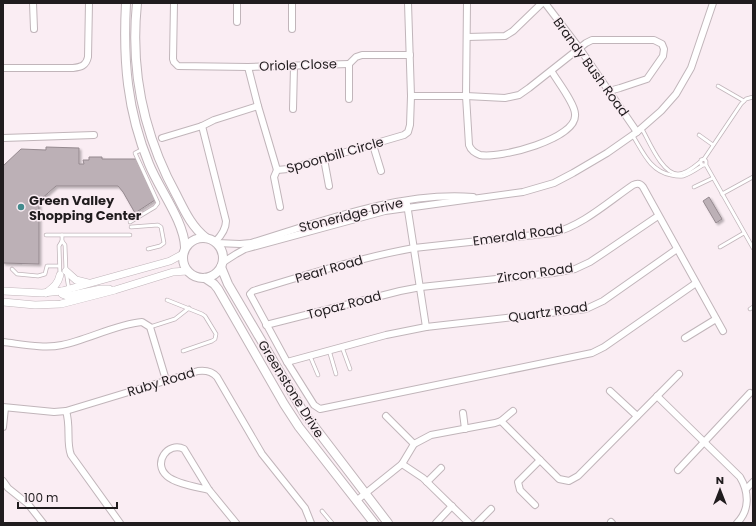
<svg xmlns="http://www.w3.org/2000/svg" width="756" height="526" font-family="Poppins,sans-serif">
  <defs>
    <filter id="shadow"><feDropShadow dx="2" dy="2" stdDeviation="1" flood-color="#0004"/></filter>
  </defs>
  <rect width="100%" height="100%" fill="#faedf3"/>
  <g fill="#bcb0b6" stroke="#95898f" filter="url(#shadow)">
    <polygon points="46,147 79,148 79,164 84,164 83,160 89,160 89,157 102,157 102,159 136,159 155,200 135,213 123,192 118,186 56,186 39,201 39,264 3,263 3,166 21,149 46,150"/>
    <polygon points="709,197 722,219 716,223 703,201"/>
  </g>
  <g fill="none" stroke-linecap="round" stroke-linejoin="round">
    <defs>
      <g id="service">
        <polyline points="718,86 744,101"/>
        <path d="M 642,129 C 649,141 662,174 678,174 C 686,174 694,167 700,162"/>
        <polyline points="699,135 713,145"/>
        <path d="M 633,136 C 643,152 650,171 671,175 C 675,176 679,177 683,176 C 690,174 697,169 703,165"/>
        <polyline points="704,159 741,104 746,99 753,97"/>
        <polyline points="706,165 703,165 701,164 701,160 704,159 706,161 706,165 753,248"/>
        <polyline points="694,187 713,178"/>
        <polyline points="722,194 753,177"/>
        <polyline points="130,222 155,207 158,203 135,153 143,149"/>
        <polyline points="131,227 158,225 161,227 164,243 160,246 148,249"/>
        <polyline points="46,235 130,235"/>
        <polyline points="62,241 65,245 66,271 69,290"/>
        <polyline points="720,247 744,233"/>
        <polyline points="12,269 17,274 38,276 45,274 47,266 59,266"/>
        <polyline points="60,276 59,246 62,241 62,235"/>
        <polyline points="167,300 202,314 205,316 216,334 215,339 212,341 183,351"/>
        <polyline points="750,309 753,307"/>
        <polyline points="150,327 175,319 189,308"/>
        <polyline points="342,347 350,369"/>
        <polyline points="329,350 336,374"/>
        <polyline points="310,356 318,375"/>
        <polyline points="322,511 332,523"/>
      </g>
      <g id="minor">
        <polyline points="33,3 34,29"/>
        <polyline points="174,3 173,59 174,62 178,66 248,67 349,64"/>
        <polyline points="237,3 237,22"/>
        <path d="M 467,3 L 466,96 L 469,145 C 471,151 475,153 480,155 C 499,159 578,139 575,114 C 575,104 558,82 552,72"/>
        <polyline points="545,3 580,49 637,132"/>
        <polyline points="292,29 292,3"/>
        <polyline points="467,37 505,36 513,31 542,3"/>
        <polyline points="248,67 258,106 277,170 288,169 404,135 408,132 410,125 411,96 408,3"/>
        <path d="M 3,68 L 73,68 C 81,67 86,66 88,57 L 89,3"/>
        <polyline points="411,96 466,96 505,98 519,95 529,88 586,43 592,40 654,40 662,44 664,49 663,56 647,79 620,88 609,91"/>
        <polyline points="349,99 349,64 356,57 362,55 410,55"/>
        <polyline points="293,109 294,66"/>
        <path d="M 202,126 L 226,221 C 226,229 221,236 215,242"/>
        <polyline points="3,138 94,135"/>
        <polyline points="162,138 202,126 214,120 258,106"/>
        <polyline points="373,145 381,171"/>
        <polyline points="324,159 329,186"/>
        <polyline points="277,170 274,177 280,207"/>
        <polyline points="407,204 426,327"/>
        <path d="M 217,243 L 240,244 L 251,243 C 320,222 400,191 473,197"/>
        <polyline points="222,263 236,254 245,249 385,211 523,192 554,183 573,173 607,153 637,132 661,111 676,94 691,68 713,3"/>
        <path d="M 696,283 L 604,347 L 592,353 L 320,409 L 314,405 L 287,362 L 250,294 L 253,291 C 306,275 359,258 414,248 L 553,233 C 582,226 608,202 633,185 C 637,183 640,183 643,187 L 723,331"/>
        <polyline points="266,325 400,291 421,287 553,273 575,269 590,262 605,252 658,216"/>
        <polyline points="685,338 716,319"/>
        <path d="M 3,342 C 21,344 44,349 62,345 C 87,340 117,324 142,322 L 150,327 L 166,380"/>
        <polyline points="287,362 386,335 426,327 586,309 603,301 677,249"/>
        <polyline points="610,391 637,416"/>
        <path d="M 657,396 L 740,477 C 749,492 750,510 737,523"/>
        <path d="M 3,407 L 54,412 L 66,411 L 198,371 C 206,370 212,371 217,377 L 262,454 L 305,508 L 311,523"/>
        <path d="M 66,411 C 71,427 66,442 71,455 L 120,523"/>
        <polyline points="463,413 465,429"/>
        <polyline points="386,416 414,444 431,435 495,423 501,421 513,411"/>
        <polyline points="501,421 559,479 569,481 578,476 679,374"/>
        <polyline points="3,427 5,408"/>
        <polyline points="402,464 423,478 469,523"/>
        <polyline points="678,470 750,393"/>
        <polyline points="3,481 8,488 28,504 43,523"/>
        <polyline points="427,482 441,468"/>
        <polyline points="746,489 753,482"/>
        <path d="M 209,490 C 197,487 176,484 167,476 C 152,463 168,441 184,449 L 209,490 L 236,523"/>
        <polyline points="356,501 402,464 414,444"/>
        <polyline points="535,505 520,490 518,482 540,460"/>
        <polyline points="611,522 612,523"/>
        <polyline points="436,523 452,506"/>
        <polyline points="477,523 491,509"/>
      </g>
      <g id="tertiary">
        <polyline points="66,271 76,280 88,283"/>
        <polyline points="3,291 42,293 62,291 170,261 183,254"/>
        <polyline points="62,291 62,294 67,296 101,289 109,289"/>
        <path d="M 46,293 C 54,287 58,284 60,275"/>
        <polyline points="3,302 35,305 61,304 115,290 173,272 187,271"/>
      </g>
      <g id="secondary">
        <path d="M 126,3 C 123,60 127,111 149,164 C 159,189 184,221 185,247"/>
        <path d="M 137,3 C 130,71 144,136 177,196 C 185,212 192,227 206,238"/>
        <circle cx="203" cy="258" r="20"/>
        <polyline points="221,267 228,284 304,413 388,523"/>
        <polyline points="205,278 214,284 218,289 284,404 299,427 374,523"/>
      </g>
    </defs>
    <use href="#service" stroke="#c1b5ba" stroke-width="4.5"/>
    <use href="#minor" stroke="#c1b5ba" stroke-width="8"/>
    <use href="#tertiary" stroke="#c1b5ba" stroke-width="8"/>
    <use href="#secondary" stroke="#c1b5ba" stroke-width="10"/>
    <use href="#service" stroke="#fff" stroke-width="3"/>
    <use href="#minor" stroke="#fff" stroke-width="6"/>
    <use href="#tertiary" stroke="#fff" stroke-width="7"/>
    <use href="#secondary" stroke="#fff" stroke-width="8"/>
  </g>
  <circle fill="#438b8d" stroke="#faedf3" stroke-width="1.5" cx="21" cy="207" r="4"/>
  <g text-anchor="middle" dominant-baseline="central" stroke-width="3" stroke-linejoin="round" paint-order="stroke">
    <g font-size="13" fill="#201c1e" stroke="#faedf3">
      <text transform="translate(298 65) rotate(-2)">Oriole Close</text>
      <text transform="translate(591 67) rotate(54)">Brandy Bush Road</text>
      <text transform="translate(335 155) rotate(-16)">Spoonbill Circle</text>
      <text transform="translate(351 215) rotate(-14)">Stoneridge Drive</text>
      <text transform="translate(518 235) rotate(-8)">Emerald Road</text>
      <text transform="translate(329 269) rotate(-16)">Pearl Road</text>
      <text transform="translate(535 273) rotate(-8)">Zircon Road</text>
      <text transform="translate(344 305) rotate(-15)">Topaz Road</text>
      <text transform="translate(548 312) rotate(-8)">Quartz Road</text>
      <text transform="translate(161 382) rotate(-17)">Ruby Road</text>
      <text transform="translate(291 389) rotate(58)">Greenstone Drive</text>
    </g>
    <g font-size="13" font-weight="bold" fill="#201c1e" stroke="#faedf3" text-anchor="start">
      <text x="29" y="200">Green Valley<tspan x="29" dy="15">Shopping Center</tspan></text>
    </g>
  </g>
  <rect width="756" height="526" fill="none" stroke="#201c1e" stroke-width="8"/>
  <g transform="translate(720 490)" stroke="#faedf3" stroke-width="3" paint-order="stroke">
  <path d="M0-3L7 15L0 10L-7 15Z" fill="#201c1e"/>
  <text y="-6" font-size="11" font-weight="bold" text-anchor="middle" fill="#201c1e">N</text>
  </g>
  <path d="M18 502v6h99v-6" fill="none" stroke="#201c1e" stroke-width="2"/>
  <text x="24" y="502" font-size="12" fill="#201c1e" stroke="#faedf3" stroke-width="3" paint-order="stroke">100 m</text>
</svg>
